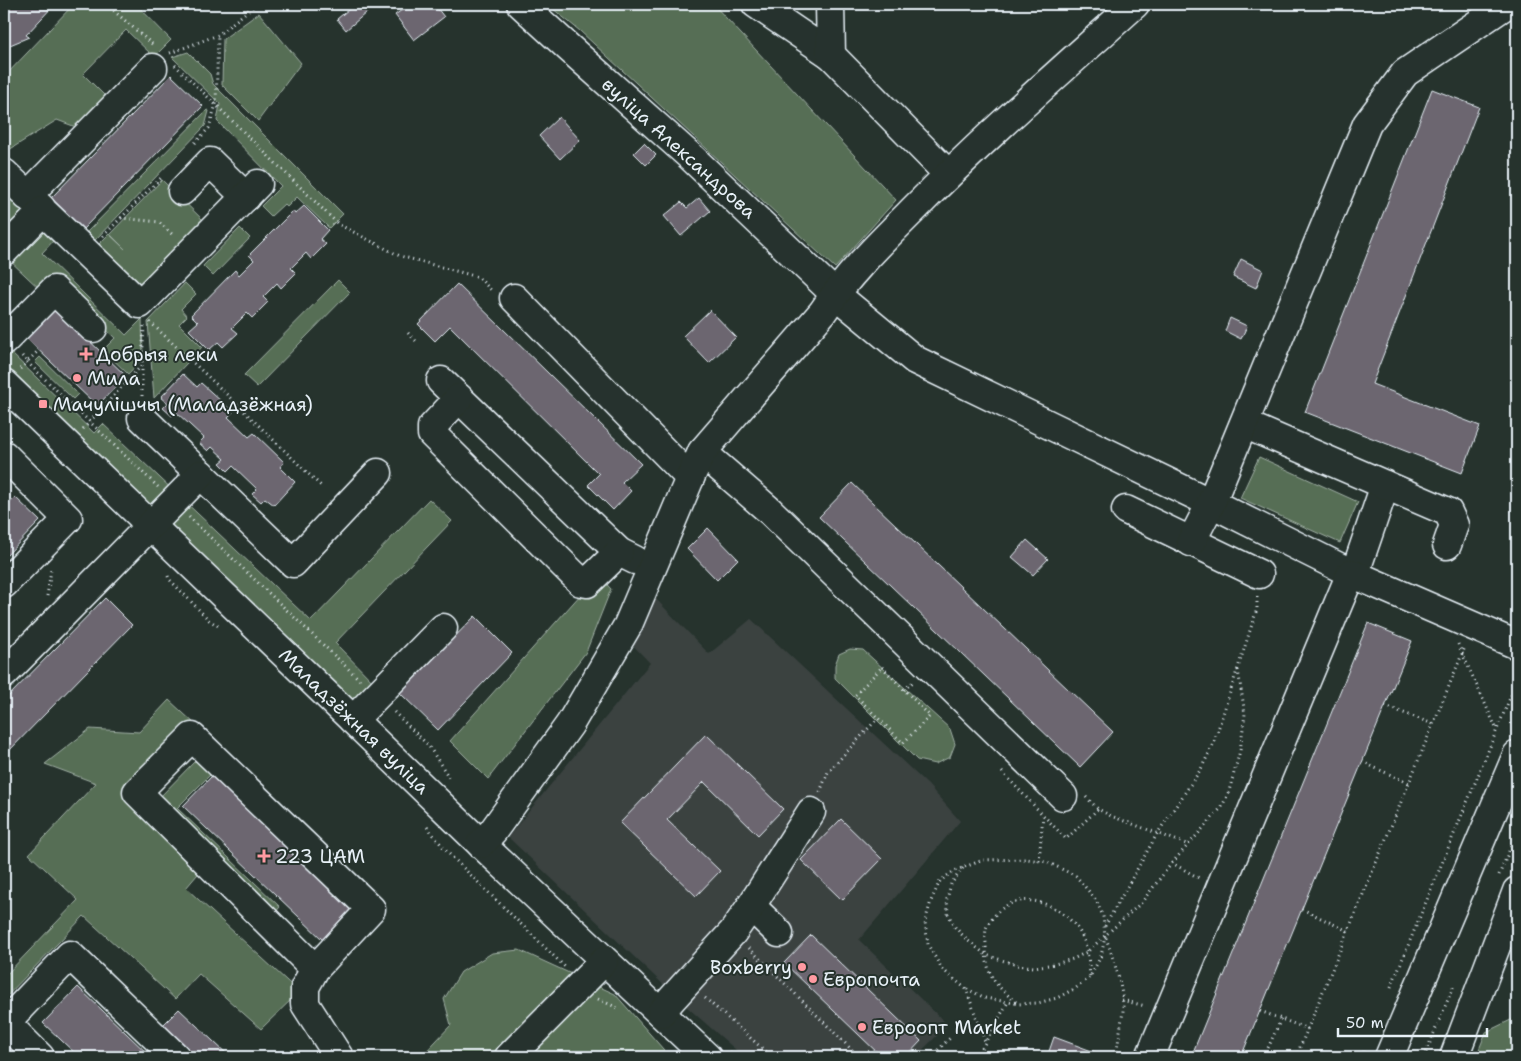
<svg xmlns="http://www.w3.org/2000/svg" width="1521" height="1061" font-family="'Shantell Sans',sans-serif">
  <rect width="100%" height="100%" fill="#26332d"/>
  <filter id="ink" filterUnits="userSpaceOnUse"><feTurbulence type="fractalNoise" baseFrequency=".02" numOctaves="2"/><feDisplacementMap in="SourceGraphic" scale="10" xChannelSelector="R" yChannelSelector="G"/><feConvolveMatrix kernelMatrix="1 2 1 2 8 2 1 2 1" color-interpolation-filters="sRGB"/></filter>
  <g filter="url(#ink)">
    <polygon fill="#3b4241" points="655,598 709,654 751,619 928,785 960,821 859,940 948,1025 915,1057 744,1057 687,1007 508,837 650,663 628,640"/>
    <g fill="#576e54" stroke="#a0b0a6">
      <polygon points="74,4 136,4 171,40 154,57 126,30 83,74 105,96 76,127 57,120 4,153 4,77"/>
      <polygon points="547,4 713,4 896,200 835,268 580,31"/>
      <polygon points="259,13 301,63 258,121 222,85 223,39"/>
      <polygon points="188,52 210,74 213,84 343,214 329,228 297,197 287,207 284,204 271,216 261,206 281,186 217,121 220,104 172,57"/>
      <polygon points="207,110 209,111 205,126 95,240 87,232"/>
      <polygon points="162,180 206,223 144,287 99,244 109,234 125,249 110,234"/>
      <polygon points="4,188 31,214 5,233 4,232"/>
      <polygon points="40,222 56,238 42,253 126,335 142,319 143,358 128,374 103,350 115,338 55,281 44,293 6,257"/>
      <polygon points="240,228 250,238 213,276 203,266"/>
      <polygon points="338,280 350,292 257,387 244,375"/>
      <polygon points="185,283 196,294 181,309 187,316 179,324 202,347 154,398 148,322"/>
      <polygon points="11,353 94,433 103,424 311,621 429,499 452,521 335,643 377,686 353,710 4,375 4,360"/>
      <polygon points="40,357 78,394 73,399 35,362"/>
      <polygon points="1259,457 1358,502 1340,543 1240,498"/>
      <polygon points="598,575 611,589 586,652 488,779 450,741"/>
      <polygon points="850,649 863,650 950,729 955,744 950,757 935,764 917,760 835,678 835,665 839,654"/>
      <polygon points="169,700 195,724 125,794 203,868 186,888 299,992 261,1029 199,974 175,999 84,916 4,999 4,977 78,900 29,854 96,783 45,764 90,729 139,732"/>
      <polygon points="196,760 211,774 177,808 280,907 274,914 156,801"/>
      <polygon points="519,950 615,994 670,1057 421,1057 451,1025 444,999 461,972 492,953"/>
      <polygon points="1517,1017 1517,1057 1476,1057 1486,1032"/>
    </g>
    <g fill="#6c6670" stroke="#e8f1f8">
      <polygon points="4,4 55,4 26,35 29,37 10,45 4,58"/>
      <polygon points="355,4 369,4 373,7 346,30 337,19"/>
      <polygon points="410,4 434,4 444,17 414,40 395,15"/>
      <polygon points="171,75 203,106 83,229 51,198"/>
      <polygon points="1432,89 1479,107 1372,384 1480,426 1462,473 1305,412"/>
      <polygon points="559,117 580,140 560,159 539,136"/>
      <polygon points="644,143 656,155 646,165 634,153"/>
      <polygon points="699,198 710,211 681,236 664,216 681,202 687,208"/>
      <polygon points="304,206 328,230 320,239 326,244 311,259 306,253 291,268 296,273 281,288 277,283 263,297 268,302 252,318 247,313 232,328 238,333 223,347 218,342 209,350 189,330 198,322 191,315 235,270 239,275 254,260 249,255 293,211 295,214"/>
      <polygon points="1241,259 1263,270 1256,288 1233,277"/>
      <polygon points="457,284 641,464 622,482 631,491 613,510 588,485 599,474 450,326 435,341 418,324"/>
      <polygon points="55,308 126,376 97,406 26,338"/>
      <polygon points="710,310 736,337 709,363 683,336"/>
      <polygon points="1230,318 1247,326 1241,339 1225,331"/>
      <polygon points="183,374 197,387 201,383 233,412 228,417 249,437 254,433 284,462 280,467 295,482 274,505 265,498 261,502 252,494 257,489 233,466 228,471 220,463 225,459 212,447 208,451 199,443 204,438 176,412 172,416 163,408 168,403 161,397"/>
      <polygon points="852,483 1113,732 1080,767 819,517"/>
      <polygon points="15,497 40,521 4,558 4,509"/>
      <polygon points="708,528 738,559 717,580 687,549"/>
      <polygon points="1027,540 1048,559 1033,575 1012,557"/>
      <polygon points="105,598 132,625 4,756 4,701"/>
      <polygon points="475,616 512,653 438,730 400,693"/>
      <polygon points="1368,623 1412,641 1241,1057 1191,1057"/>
      <polygon points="706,734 783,809 758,835 704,782 667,820 720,871 696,896 620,823"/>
      <polygon points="212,776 352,909 323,940 183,806"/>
      <polygon points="841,819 882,859 842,900 801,860"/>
      <polygon points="811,935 921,1041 906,1057 882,1057 784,963"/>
      <polygon points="78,987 151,1057 79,1057 43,1023"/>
      <polygon points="179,1009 230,1057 195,1057 162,1026"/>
      <polygon points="1054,1037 1108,1057 1047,1057"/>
    </g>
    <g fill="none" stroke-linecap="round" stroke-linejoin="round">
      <defs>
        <g id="minor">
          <polyline points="521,4 569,48 691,157 835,294 915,360 1211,503 1351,573 1357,567 1385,485"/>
          <polyline points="756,4 831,55"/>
          <polyline points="830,4 831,55 948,174"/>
          <polyline points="4,173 41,208"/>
          <polyline points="182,191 210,162 246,197"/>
          <polyline points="27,196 153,68"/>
          <polyline points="4,251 43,211 140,304 258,184"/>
          <polyline points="514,298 690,478"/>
          <polyline points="4,341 54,290 93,328"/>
          <polyline points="441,381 619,552 635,560"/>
          <polyline points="4,384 353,720 481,844 707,1057"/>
          <polyline points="459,398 432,427 432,434 581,582 587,583 619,552"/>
          <polyline points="142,418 293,563 378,473"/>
          <polyline points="1244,424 1448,512 1454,525 1447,545"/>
          <polyline points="702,452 770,511 1063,796"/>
          <polyline points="4,455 68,519 4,584"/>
          <polyline points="1126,510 1259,574"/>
          <polyline points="1191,542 1211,503 1367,124 1405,73 1507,4"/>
          <polyline points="4,674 201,474"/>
          <polyline points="353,720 443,628"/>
          <path d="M 481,844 L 493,831 L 570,724 L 628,625 L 690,478 L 702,452 L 822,313 C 848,274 882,241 915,208 C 985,137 1061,71 1135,4"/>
          <polyline points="751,906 779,933"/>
          <polyline points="315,969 137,792 192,737 371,909 315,969 305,987 305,1004 339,1057"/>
          <polyline points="661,1013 671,1000 733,932 751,906 811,812"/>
          <polyline points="5,1022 40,1057"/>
          <polyline points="4,1024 70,955 176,1057"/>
          <polyline points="509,1057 604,961"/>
          <polyline points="1150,1057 1351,573 1517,645"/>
          <polyline points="1389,1057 1517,755"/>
          <polyline points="1454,1057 1517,891"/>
        </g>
      </defs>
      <use href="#minor" stroke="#e8f1f8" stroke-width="31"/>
      <g stroke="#e8f1f8" stroke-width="3" stroke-dasharray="1 4" stroke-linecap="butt">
        <polyline points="106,4 152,44"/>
        <polyline points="170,53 218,35 256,4"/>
        <polyline points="175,65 338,224 400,256 478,277 493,292"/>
        <polyline points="195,143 209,128 216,104 218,35"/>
        <polyline points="121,218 163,176"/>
        <polyline points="103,236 121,218 159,222 174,236"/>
        <polyline points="150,322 218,386 322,487"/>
        <polyline points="408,333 418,343"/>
        <polyline points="22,356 27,362 38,351"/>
        <polyline points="142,365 142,397"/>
        <polyline points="20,369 27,362 158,487"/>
        <polyline points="83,429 142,365 144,326"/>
        <polyline points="189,517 360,680"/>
        <polyline points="168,576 169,579 209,620 220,627"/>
        <polyline points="47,596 51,570"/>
        <polyline points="1458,644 1497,730"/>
        <polygon points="882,667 930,716 903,743 855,695"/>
        <polyline points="904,690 914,681"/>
        <polyline points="1385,706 1433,724"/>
        <polyline points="394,712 428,745 450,779"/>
        <polyline points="1362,762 1409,783"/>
        <polyline points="1002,772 1066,839 1098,809"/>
        <polyline points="820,792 828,772 878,718"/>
        <polyline points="1086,797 1098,809 1111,816 1189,845"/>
        <polyline points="427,827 448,853 565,967"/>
        <polyline points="1039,861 1043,816"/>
        <polyline points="1172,863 1222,807 1229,791 1240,751 1245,714 1238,670"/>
        <polyline points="963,868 951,884 947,899 948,914 955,927 966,939 986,955 1017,965 1034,967 1055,964 1073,959 1087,952 1141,903 1172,863 1199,878"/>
        <polyline points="1499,875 1517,832"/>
        <polyline points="1302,909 1348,931"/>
        <polyline points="1105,926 1157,834 1201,769 1213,745 1257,609 1257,597"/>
        <path d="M 1106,938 C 1113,958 1124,989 1123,1011 C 1121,1026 1118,1042 1116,1057"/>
        <polyline points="749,948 859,1057"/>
        <polyline points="1391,987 1517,681"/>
        <polyline points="967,989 985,998 1008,1002"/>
        <polyline points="705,998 772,1057"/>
        <polyline points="598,999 620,1009"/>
        <polyline points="1122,1000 1145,1006"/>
        <path d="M 1016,1002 C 993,983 986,975 986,945 C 986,940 985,934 986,929 C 988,922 994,916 999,911 C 1025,887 1068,908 1082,936 C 1088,948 1089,964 1090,977"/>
        <polyline points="1260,1011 1308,1029"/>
        <polyline points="730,1052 737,1057"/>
        <polyline points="931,1057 950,1038"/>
        <polyline points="977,1057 1008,1002 1018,1004 1038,1003 1057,998 1076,988 1090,977 1101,956 1105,937 1103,916 1096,900 1076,876 1047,862 1027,859 983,860 954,871 940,881 931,901 925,922 928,945 942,969 966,989 985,1041"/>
        <polyline points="1264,1057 1281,1019"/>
        <polyline points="1296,1057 1465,647"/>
        <polyline points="1362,1057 1365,1049"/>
        <polyline points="1424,1057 1454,985"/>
      </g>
      <use href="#minor" stroke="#26332d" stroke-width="28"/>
    </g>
  </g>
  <g fill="#ff9aa2" stroke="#26332d" stroke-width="2">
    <path d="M83.5 346.5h5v5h5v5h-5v5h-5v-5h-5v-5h5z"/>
    <circle cx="77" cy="378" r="5"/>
    <rect x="38" y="399" width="10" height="10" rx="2.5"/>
    <path d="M261.5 848.5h5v5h5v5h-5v5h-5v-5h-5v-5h5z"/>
    <circle cx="802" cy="967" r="5"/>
    <circle cx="813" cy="979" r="5"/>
    <circle cx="862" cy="1027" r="5"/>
  </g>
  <g text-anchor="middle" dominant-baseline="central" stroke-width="4" stroke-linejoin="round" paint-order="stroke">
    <g font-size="19" fill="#e8f1f8" stroke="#26332d">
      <text transform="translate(679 148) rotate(42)">вуліца Александрова</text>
      <text transform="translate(354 721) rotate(44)">Маладзёжная вуліца</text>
    </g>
    <g font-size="19" fill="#e8f1f8" stroke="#26332d" text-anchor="start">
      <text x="96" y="354">Добрыя леки</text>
      <text x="87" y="378">Мила</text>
      <text x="53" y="404">Мачулішчы (Маладзёжная)</text>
      <text x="275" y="856">223 ЦAM</text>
      <text x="792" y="967" text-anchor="end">Boxberry</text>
      <text x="823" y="979">Европочта</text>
      <text x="872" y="1027">Евроопт Market</text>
    </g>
  </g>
  <rect width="1521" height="1061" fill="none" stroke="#26332d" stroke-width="20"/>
  <rect x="10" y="10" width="1501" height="1041" fill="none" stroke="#e8f1f8" stroke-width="2" filter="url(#ink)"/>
  <path d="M1338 1028v8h149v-8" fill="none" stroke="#e8f1f8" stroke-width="2.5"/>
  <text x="1346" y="1028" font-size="15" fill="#e8f1f8" stroke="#26332d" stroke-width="4" paint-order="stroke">50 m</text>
</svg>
